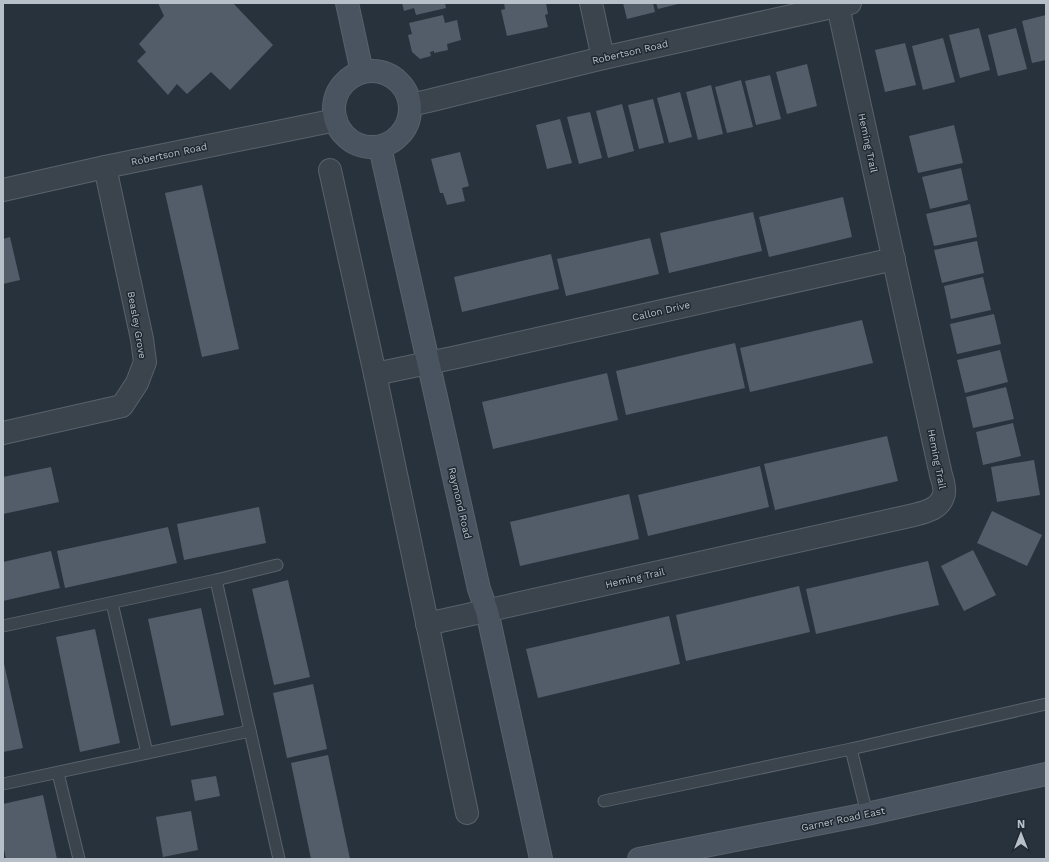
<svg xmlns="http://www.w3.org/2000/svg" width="1049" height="862" font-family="'Work Sans',sans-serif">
  <rect width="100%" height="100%" fill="#27323d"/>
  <g fill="#535d6a">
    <polygon points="158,3 233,3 273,45 230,90 211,72 187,94 177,84 168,95 137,61 146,52 139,44 164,16"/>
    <polygon points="402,3 445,3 446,8 416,15 414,8 404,11"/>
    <polygon points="504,3 546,3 548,14 545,15 548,27 507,36 501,10 505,9"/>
    <polygon points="623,3 653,3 655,12 627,19"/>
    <polygon points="656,3 678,3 678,4 658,9"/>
    <polygon points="443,15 445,23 457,20 461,40 447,44 448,50 434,53 434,51 430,52 431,56 420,59 412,52 408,35 412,34 409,23"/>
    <polygon points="1046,15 1046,60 1032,63 1022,21"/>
    <polygon points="979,28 990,70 960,78 949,35"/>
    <polygon points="1016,28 1027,69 998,76 988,35"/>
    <polygon points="943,38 955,82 923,90 912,46"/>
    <polygon points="905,43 916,85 885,92 875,50"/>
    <polygon points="807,64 817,106 787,114 776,72"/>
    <polygon points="770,75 781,119 756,125 745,81"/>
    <polygon points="741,80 753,127 727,133 715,87"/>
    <polygon points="711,85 723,134 698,140 686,92"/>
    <polygon points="680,92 692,137 669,143 657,98"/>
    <polygon points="653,99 664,143 639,149 628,105"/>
    <polygon points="622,104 634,151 608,158 596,111"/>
    <polygon points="590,112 602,158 579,164 567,117"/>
    <polygon points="560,119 572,163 547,169 536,125"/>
    <polygon points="954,125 963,163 918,173 909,136"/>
    <polygon points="460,152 469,186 462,188 465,201 447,205 443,193 440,193 431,159"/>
    <polygon points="961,168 968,200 930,209 922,177"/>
    <polygon points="202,185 239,349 202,357 165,193"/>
    <polygon points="843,197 852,237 769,257 759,217"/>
    <polygon points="970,204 977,237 934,246 926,214"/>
    <polygon points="753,212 762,251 669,273 660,233"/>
    <polygon points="10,237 20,280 3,284 3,239"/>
    <polygon points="650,238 659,274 566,296 557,259"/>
    <polygon points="977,241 984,273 942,283 934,250"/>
    <polygon points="551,254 559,289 462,312 454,277"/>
    <polygon points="983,277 991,310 951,319 944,286"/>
    <polygon points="994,314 1001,344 957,354 950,324"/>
    <polygon points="862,320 873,363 750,392 740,348"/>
    <polygon points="735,343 745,388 626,415 616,371"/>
    <polygon points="1000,350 1008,382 965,393 957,360"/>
    <polygon points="607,373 618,420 493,449 482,402"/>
    <polygon points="1006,387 1014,419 973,428 966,397"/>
    <polygon points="1013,423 1021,456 983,465 976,432"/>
    <polygon points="887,436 898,481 775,510 764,464"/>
    <polygon points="1034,460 1040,495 997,502 991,467"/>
    <polygon points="760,466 769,507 648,536 638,495"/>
    <polygon points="51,467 59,502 3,514 3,477"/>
    <polygon points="629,494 639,539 520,566 510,522"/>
    <polygon points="259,507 266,543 184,560 177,524"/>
    <polygon points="992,511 1042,535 1027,566 977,543"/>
    <polygon points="168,527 177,563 65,588 57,551"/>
    <polygon points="973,550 996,595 964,611 941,566"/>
    <polygon points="51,551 60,588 3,601 3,562"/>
    <polygon points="928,561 939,605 816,634 806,589"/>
    <polygon points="288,580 310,677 274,685 252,589"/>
    <polygon points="799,586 810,632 686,661 676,615"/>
    <polygon points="201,608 224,715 171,726 148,619"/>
    <polygon points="669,616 680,664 538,698 526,649"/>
    <polygon points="95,629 120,743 80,752 56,637"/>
    <polygon points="3,659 23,748 3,752"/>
    <polygon points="313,684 327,749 287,758 273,693"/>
    <polygon points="328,755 350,859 311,859 291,763"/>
    <polygon points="216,776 220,796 195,801 191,780"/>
    <polygon points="43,795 57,859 6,859 3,845 3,804"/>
    <polygon points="191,811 198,850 163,857 156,817"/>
  </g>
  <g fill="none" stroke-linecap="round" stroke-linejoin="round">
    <defs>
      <g id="lane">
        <polyline points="216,580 279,859"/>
        <polyline points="112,603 147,753"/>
        <polyline points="3,626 216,580 277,565"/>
        <polyline points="851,749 1046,704"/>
        <polyline points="58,773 79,859"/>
        <polyline points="3,784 250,731"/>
        <polyline points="604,801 851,749 867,814"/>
      </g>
      <g id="street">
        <polyline points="591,3 603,58"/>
        <polyline points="410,105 428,101 603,58 850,3"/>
        <polyline points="330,170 375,374 457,357 894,259"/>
        <polyline points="3,190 105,167 336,120"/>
        <polyline points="375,374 467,813"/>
        <polyline points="3,433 122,406 137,383 145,362 142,339 105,167"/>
        <path d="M 427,624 L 914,515 C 925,512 939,509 943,497 C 946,491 943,481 941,475 L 838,6"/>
      </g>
      <g id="secondary">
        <polyline points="347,3 362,72"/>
        <circle cx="372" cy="109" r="38"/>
        <polyline points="380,147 479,589 487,611 541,859"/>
        <polyline points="639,859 867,814 1046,774"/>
      </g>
    </defs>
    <use href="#lane" stroke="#59626b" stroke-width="13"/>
    <use href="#street" stroke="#59626b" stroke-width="24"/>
    <use href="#secondary" stroke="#59626b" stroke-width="24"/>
    <use href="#lane" stroke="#3b444d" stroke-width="11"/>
    <use href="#street" stroke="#3b444d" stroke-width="22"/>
    <use href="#secondary" stroke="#4a5360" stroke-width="22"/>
  </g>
  <g text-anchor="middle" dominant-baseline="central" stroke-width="3" stroke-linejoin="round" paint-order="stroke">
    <g font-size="10" fill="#b7bfc8" stroke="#202932">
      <text transform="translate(630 52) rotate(-13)">Robertson Road</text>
      <text transform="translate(868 143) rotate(78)">Heming Trail</text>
      <text transform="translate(169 154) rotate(-12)">Robertson Road</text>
      <text transform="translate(661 311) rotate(-13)">Callon Drive</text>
      <text transform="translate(137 325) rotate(80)">Beasley Grove</text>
      <text transform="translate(937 459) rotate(79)">Heming Trail</text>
      <text transform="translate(460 503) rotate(77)">Raymond Road</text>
      <text transform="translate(635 578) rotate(-13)">Heming Trail</text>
      <text transform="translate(843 819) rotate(-12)">Garner Road East</text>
    </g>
  </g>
  <rect width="1049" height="862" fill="none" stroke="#b7bfc8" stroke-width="8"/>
  <g transform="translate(1021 834)" stroke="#202932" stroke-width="3" paint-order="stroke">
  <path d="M0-3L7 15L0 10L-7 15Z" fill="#b7bfc8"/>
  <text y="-6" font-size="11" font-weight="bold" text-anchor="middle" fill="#b7bfc8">N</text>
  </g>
</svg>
